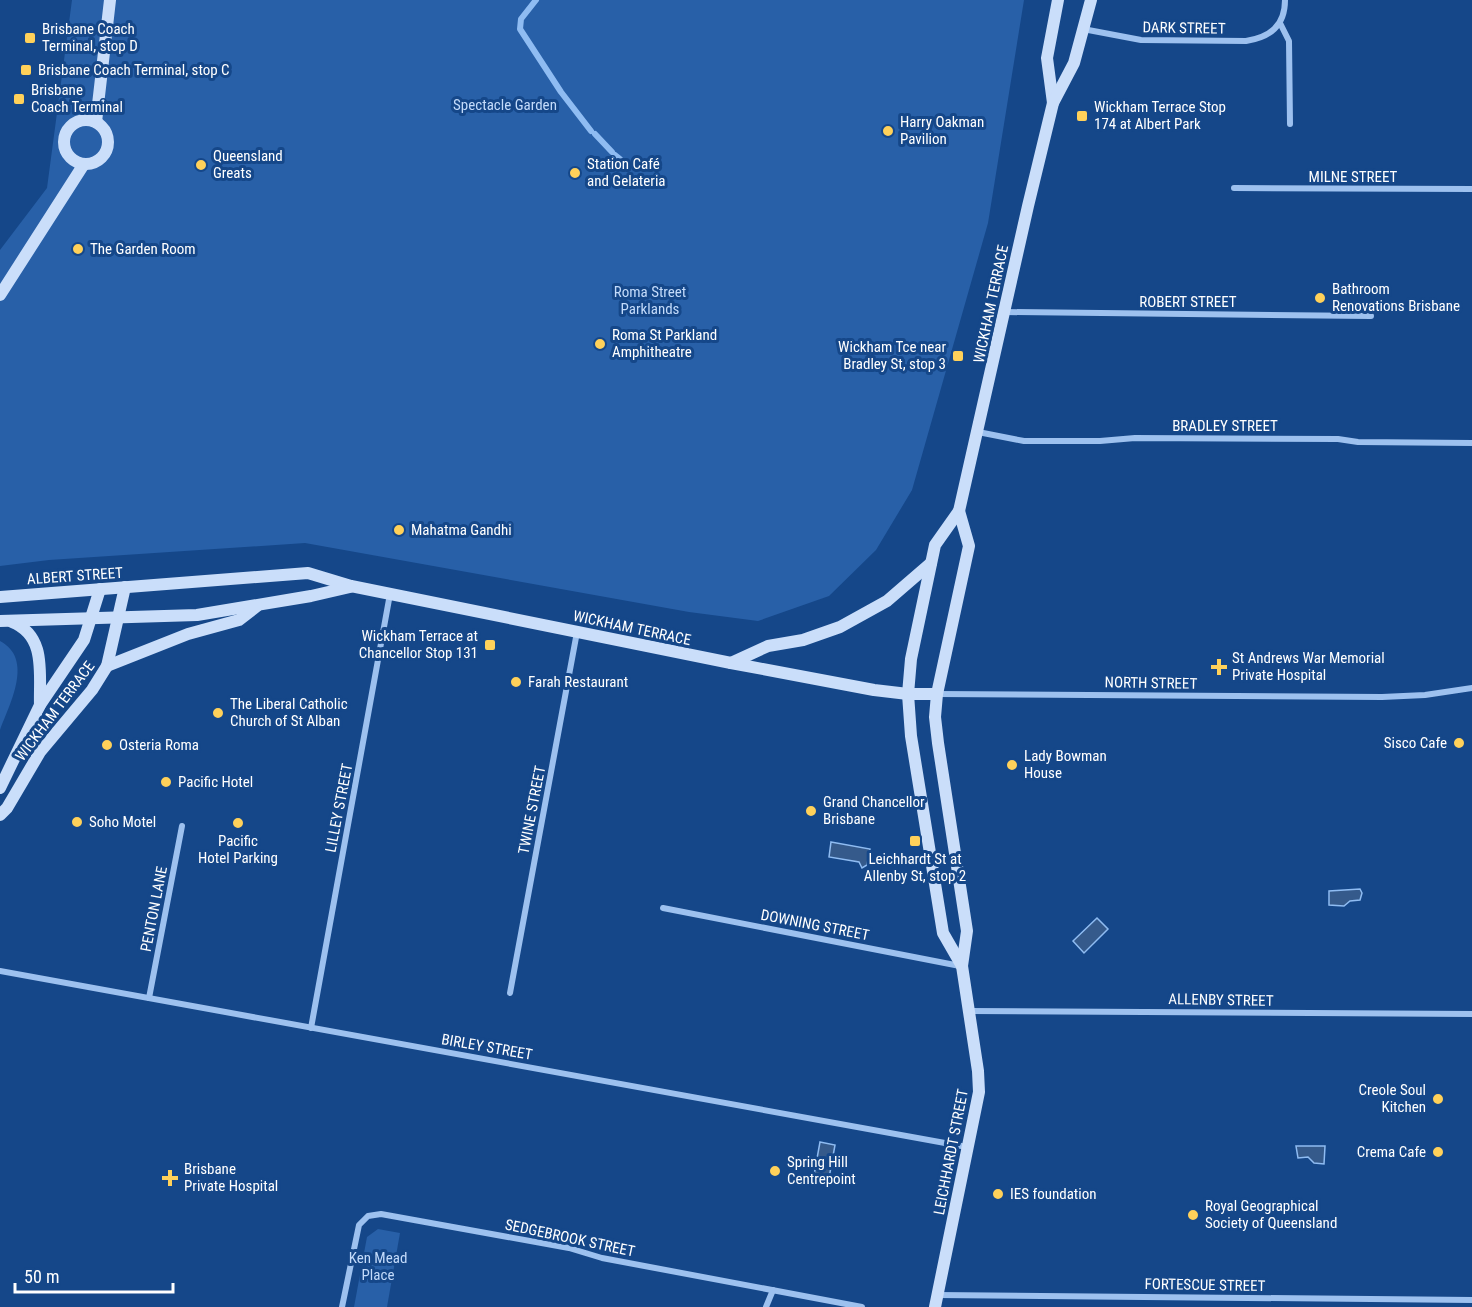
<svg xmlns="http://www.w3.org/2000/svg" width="1472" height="1307" font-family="'Roboto Condensed',sans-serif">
  <rect width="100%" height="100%" fill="#154789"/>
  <g fill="#2860a8">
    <polygon points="72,0 1024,0 988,223 912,490 876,550 829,596 758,621 689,612 305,543 49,560 0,566 0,250 47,188"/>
    <path d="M 0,641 C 34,659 10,703 0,730 Z"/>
    <polygon points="378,1229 400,1233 387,1307 354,1307 367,1237"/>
  </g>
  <g fill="#355a8b" stroke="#8fbcf2" stroke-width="1.5">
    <polygon points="831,842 870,849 867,865 862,868 859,862 829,857"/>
    <polygon points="1360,889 1362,893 1360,900 1350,901 1344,906 1329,905 1329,891"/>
    <polygon points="1097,918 1108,929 1084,953 1073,941"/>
    <polygon points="820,1142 835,1145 829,1178 814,1175"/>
    <polygon points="1296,1146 1325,1146 1324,1164 1314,1163 1308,1157 1298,1158"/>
  </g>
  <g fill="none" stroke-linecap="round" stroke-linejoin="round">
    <g stroke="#8fbcf2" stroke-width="6">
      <polyline points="536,0 521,19 520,29 561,92 591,131"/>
      <polyline points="595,134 612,152"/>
      <polyline points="615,155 620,159"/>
    </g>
    <g stroke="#9dc1ef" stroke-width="6">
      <polyline points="1280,23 1289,41 1290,124"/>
      <path d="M 1083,29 L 1141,40 L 1246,41 C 1270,37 1285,26 1285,0"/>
      <polyline points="1234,188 1472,189"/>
      <polyline points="1005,312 1371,316"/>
      <polyline points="978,432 1024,441 1100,441 1135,438 1338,439 1358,442 1472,443"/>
      <polyline points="937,694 1382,697 1425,695 1472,688"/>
      <polyline points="663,908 960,966"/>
      <polyline points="0,971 967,1147"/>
      <polyline points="510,993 577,632"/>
      <polyline points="149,998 182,826"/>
      <polyline points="969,1011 1472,1014"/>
      <polyline points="311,1028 390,594"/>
      <polyline points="937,1295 1472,1300"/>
      <polyline points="342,1307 359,1225 368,1216 381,1214 569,1248 602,1258 862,1307"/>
      <polyline points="766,1307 773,1290"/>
    </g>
    <g stroke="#cadefa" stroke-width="12">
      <polyline points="1053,103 1047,58 1058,0"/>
      <circle cx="86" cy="142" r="22"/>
      <polyline points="96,122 110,0"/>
      <polyline points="0,295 84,164"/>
      <polyline points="0,597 308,573 351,586 731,663 874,690 908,694 937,694"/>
      <polyline points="0,621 197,615 311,596 350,587"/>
      <path d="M 12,622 C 47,636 39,674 40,705"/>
      <polyline points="731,663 768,646 803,640 840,627 887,601 931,563"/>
      <polyline points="107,666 188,634 239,620 257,606"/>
      <polyline points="0,788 40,705 84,640 100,589"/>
      <polyline points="0,815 7,808 40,752 92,690 107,666 125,587"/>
      <polyline points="962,966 943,933 911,736 908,694 911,659 935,545 959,511 1028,206 1053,103 1074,63 1091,0"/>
      <polyline points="935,1307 979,1092 978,1071 962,966 967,931 938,743 935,717 937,694 969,546 959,511"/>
    </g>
  </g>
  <g fill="#ffd15a" stroke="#154789" stroke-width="2">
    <rect x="24" y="32" width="12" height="12" rx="3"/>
    <rect x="20" y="64" width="12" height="12" rx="3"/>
    <rect x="13" y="93" width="12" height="12" rx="3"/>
    <rect x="1076" y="110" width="12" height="12" rx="3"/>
    <circle cx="888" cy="131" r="6"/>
    <circle cx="201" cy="165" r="6"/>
    <circle cx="575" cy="173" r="6"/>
    <circle cx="78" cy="249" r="6"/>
    <circle cx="1320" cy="298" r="6"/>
    <circle cx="600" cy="344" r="6"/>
    <rect x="952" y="350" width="12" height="12" rx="3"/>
    <circle cx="399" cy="530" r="6"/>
    <rect x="484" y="639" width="12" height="12" rx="3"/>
    <path d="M1216 658h6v6h6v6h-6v6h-6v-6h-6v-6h6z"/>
    <circle cx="516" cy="682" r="6"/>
    <circle cx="218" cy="713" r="6"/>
    <circle cx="1459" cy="743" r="6"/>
    <circle cx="107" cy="745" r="6"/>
    <circle cx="1012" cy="765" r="6"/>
    <circle cx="166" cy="782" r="6"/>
    <circle cx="811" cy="811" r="6"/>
    <circle cx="77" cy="822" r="6"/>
    <circle cx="238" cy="823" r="6"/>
    <rect x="909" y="835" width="12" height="12" rx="3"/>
    <circle cx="1438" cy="1099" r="6"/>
    <circle cx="1438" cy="1152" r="6"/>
    <circle cx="775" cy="1171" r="6"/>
    <path d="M167 1169h6v6h6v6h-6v6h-6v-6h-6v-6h6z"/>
    <circle cx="998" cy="1194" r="6"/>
    <circle cx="1193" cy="1215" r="6"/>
  </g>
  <g text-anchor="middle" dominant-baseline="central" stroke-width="6" stroke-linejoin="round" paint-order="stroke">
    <g font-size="15" fill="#fff" stroke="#154789">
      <text transform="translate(1184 28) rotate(1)">DARK STREET</text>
      <text x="1353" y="177">MILNE STREET</text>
      <text x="1188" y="302">ROBERT STREET</text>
      <text transform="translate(991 304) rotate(-78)">WICKHAM TERRACE</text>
      <text x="1225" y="426">BRADLEY STREET</text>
      <text transform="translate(75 576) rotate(-4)">ALBERT STREET</text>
      <text transform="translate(632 628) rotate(12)">WICKHAM TERRACE</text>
      <text transform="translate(1151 683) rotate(1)">NORTH STREET</text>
      <text transform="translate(55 711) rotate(-53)">WICKHAM TERRACE</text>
      <text transform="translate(339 808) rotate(-79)">LILLEY STREET</text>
      <text transform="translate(532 810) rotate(-79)">TWINE STREET</text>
      <text transform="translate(154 909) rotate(-79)">PENTON LANE</text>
      <text transform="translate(815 925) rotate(11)">DOWNING STREET</text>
      <text transform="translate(1221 1000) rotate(1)">ALLENBY STREET</text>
      <text transform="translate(487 1047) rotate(10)">BIRLEY STREET</text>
      <text transform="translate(951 1152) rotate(-79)">LEICHHARDT STREET</text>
      <text transform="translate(570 1238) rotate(12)">SEDGEBROOK STREET</text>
      <text transform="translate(1205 1285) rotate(1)">FORTESCUE STREET</text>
    </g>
    <g font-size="15" fill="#fff" stroke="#154789" text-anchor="start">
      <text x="42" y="29">Brisbane Coach<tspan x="42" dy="17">Terminal, stop D</tspan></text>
      <text x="38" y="70">Brisbane Coach Terminal, stop C</text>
      <text x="31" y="90">Brisbane<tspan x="31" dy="17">Coach Terminal</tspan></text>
      <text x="1094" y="107">Wickham Terrace Stop<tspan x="1094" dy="17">174 at Albert Park</tspan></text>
      <text x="900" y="122">Harry Oakman<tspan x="900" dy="17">Pavilion</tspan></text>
      <text x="213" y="156">Queensland<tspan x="213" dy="17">Greats</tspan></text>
      <text x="587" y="164">Station Café<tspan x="587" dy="17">and Gelateria</tspan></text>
      <text x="90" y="249">The Garden Room</text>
      <text x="1332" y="289">Bathroom<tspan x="1332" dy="17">Renovations Brisbane</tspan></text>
      <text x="612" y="335">Roma St Parkland<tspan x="612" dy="17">Amphitheatre</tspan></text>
      <text x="946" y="347" text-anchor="end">Wickham Tce near<tspan x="946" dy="17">Bradley St, stop 3</tspan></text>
      <text x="411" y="530">Mahatma Gandhi</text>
      <text x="478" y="636" text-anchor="end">Wickham Terrace at<tspan x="478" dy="17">Chancellor Stop 131</tspan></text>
      <text x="1232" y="658">St Andrews War Memorial<tspan x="1232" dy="17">Private Hospital</tspan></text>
      <text x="528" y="682">Farah Restaurant</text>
      <text x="230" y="704">The Liberal Catholic<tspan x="230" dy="17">Church of St Alban</tspan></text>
      <text x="1447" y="743" text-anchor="end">Sisco Cafe</text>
      <text x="119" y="745">Osteria Roma</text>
      <text x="1024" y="756">Lady Bowman<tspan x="1024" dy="17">House</tspan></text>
      <text x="178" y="782">Pacific Hotel</text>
      <text x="823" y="802">Grand Chancellor<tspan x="823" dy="17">Brisbane</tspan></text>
      <text x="89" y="822">Soho Motel</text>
      <text x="238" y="841" text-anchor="middle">Pacific<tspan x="238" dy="17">Hotel Parking</tspan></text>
      <text x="915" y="859" text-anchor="middle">Leichhardt St at<tspan x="915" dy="17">Allenby St, stop 2</tspan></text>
      <text x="1426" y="1090" text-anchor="end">Creole Soul<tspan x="1426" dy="17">Kitchen</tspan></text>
      <text x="1426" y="1152" text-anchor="end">Crema Cafe</text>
      <text x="787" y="1162">Spring Hill<tspan x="787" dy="17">Centrepoint</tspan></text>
      <text x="184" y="1169">Brisbane<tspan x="184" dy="17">Private Hospital</tspan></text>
      <text x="1010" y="1194">IES foundation</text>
      <text x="1205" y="1206">Royal Geographical<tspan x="1205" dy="17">Society of Queensland</tspan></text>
    </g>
    <g font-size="15" fill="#c3dbfb" stroke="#154789">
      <text x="505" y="105">Spectacle Garden</text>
      <text x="650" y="292">Roma Street<tspan x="650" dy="17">Parklands</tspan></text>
      <text x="378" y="1258">Ken Mead<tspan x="378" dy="17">Place</tspan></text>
    </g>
  </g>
  <path d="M15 1283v9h158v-9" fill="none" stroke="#ffffff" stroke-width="3"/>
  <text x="24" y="1283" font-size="18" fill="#ffffff" stroke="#154789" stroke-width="4.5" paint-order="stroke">50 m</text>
</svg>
